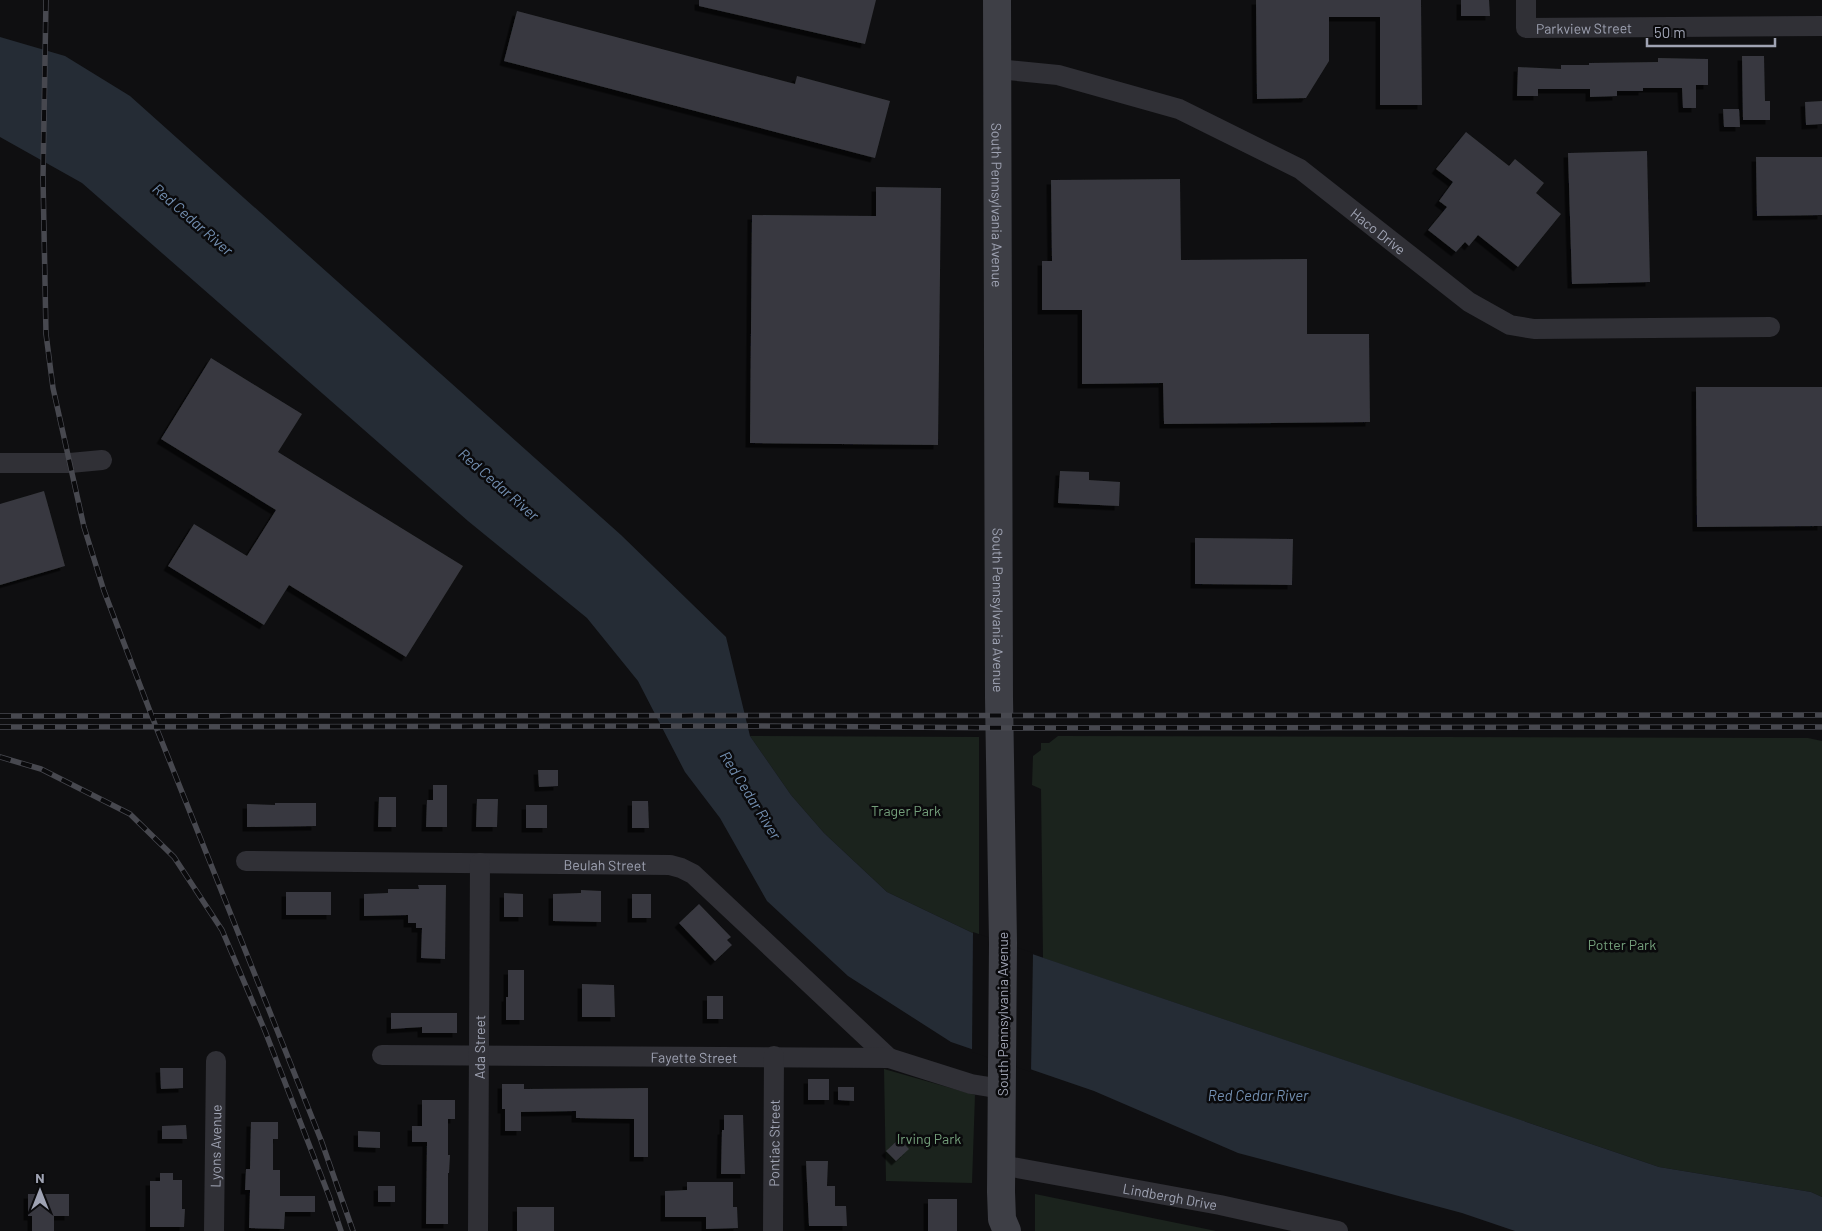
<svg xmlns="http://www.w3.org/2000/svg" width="1822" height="1231" font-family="Barlow,sans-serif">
  <defs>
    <filter id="shadow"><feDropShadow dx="-4.5" dy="4.5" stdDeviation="0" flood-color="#0009"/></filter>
  </defs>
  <rect width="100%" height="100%" fill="#0f0f11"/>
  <g fill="#1b231d">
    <polygon points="750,736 979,737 979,936 887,892 824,833 791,795"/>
    <polygon points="1058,736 1808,738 1822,741 1822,1197 1811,1192 1659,1167 1043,958 1041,789 1032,785 1033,756 1041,750 1041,743 1049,743"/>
    <polygon points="884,1069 975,1095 972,1183 886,1181"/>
    <polygon points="1035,1194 1216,1231 1035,1231"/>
  </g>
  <polygon fill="#252c35" points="0,37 65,56 130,96 621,535 726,637 750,736 791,795 824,833 887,892 979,936 1659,1167 1811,1192 1822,1197 1822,1231 1515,1231 1462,1213 1238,1153 1094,1091 951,1042 848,976 767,901 720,818 685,772 638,681 587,618 468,521 82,183 0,137"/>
  <polygon fill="#0f0f11" points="973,932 1033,953 1031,1072 972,1052"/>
  <g fill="#38393f" filter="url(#shadow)">
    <polygon points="699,0 876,0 865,44 699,6"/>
    <polygon points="1256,0 1421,0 1422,105 1380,105 1380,17 1329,17 1329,61 1306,98 1257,99"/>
    <polygon points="1461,0 1489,0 1490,16 1461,16"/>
    <polygon points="517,11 795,84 797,76 890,101 875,158 504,61"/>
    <polygon points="1742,56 1764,56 1765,101 1770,101 1770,120 1743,120"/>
    <polygon points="1658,58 1708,59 1708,85 1696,85 1696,108 1683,108 1682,88 1643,88 1643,91 1617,91 1617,96 1590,97 1590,89 1538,89 1538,96 1517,96 1518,67 1561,69 1561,65 1589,65 1589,63 1658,62"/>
    <polygon points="1822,101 1822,124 1806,125 1805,102"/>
    <polygon points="1723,109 1739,109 1740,127 1724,127"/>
    <polygon points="1466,132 1509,166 1515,159 1544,183 1536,193 1561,214 1518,267 1478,235 1469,246 1465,242 1456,252 1428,230 1447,207 1439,201 1453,182 1436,169"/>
    <polygon points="1647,151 1650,282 1572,284 1568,153"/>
    <polygon points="1756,157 1822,157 1822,215 1757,216"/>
    <polygon points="1180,179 1181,260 1307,259 1307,334 1369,334 1370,422 1164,424 1163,383 1082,384 1082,310 1042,310 1042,261 1052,261 1051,180"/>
    <polygon points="876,187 941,188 938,445 750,443 752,215 876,216"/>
    <polygon points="211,358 302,414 278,452 463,566 406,657 289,585 264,625 168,566 194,524 247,556 276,510 161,439"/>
    <polygon points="1696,387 1822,387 1822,526 1697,527"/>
    <polygon points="1060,471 1089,472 1089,480 1120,482 1119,506 1058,503"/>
    <polygon points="44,491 65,566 0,585 0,504"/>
    <polygon points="1195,538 1293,539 1292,585 1195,584"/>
    <polygon points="538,770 558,770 558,786 539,787"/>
    <polygon points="433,785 447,785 447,827 426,827 427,800 433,800"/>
    <polygon points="379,797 396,797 396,827 378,827"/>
    <polygon points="477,799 498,799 497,827 476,827"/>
    <polygon points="632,801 648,801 649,828 632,828"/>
    <polygon points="275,803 316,803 316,826 247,827 247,804 275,805"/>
    <rect x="526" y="805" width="21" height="23"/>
    <polygon points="418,885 446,885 445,959 421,958 422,928 416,928 416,923 408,923 408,915 364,916 364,894 388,893 388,889 419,889"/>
    <polygon points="581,890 601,891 601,922 553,921 553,894 581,893"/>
    <rect x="286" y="892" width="45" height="23"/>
    <polygon points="504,893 523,894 523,917 504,917"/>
    <rect x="632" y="894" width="19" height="24"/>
    <polygon points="699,904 731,937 727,940 732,945 715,961 679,923"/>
    <polygon points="508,970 524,970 524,1020 506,1020 506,997 508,997"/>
    <polygon points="582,984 614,985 615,1017 582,1017"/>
    <rect x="707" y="996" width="16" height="23"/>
    <polygon points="391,1013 457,1013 457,1033 422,1033 422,1027 391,1029"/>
    <polygon points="160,1068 183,1068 183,1088 161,1089"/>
    <rect x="808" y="1079" width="21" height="21"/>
    <polygon points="502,1084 524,1084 524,1089 648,1088 648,1157 634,1157 634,1119 576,1118 576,1111 521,1112 521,1131 505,1131 505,1109 502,1109"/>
    <polygon points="838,1087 854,1087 854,1101 838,1100"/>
    <polygon points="422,1100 455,1100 455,1119 448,1119 448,1155 450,1155 449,1173 448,1173 448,1224 426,1224 427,1142 412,1142 412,1126 422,1126"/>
    <polygon points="724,1115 743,1115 745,1174 721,1174 722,1130 724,1130"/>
    <polygon points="251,1122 278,1122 278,1139 273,1139 273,1170 280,1170 280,1196 315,1196 315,1212 285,1212 284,1229 249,1228 250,1190 245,1190 246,1169 250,1169"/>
    <polygon points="186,1125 187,1139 162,1139 162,1126"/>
    <polygon points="358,1131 380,1132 380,1148 358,1147"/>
    <polygon points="899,1139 909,1149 896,1161 886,1151"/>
    <polygon points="806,1161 828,1161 827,1186 835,1186 835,1206 846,1206 847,1226 809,1226"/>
    <polygon points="160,1173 173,1173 173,1180 182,1180 182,1209 185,1209 184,1227 150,1227 150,1181 160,1181"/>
    <polygon points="687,1182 733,1182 733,1207 737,1207 738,1228 706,1229 706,1217 665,1217 665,1191 687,1190"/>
    <rect x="378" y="1186" width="17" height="16"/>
    <polygon points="28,1194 69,1194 69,1216 54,1216 54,1231 32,1231 32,1216 28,1216"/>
    <rect x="928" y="1199" width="29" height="32"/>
    <rect x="517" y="1207" width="37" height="24"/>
  </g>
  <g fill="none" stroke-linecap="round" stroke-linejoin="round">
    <g stroke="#303036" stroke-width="20">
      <path id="s1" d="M 1526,0 L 1526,28 L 1822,26"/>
      <path id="s2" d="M 997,69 L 1058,75 L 1179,109 L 1300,169 L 1469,302 L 1510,325 L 1534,329 L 1770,327"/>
      <polyline points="0,463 70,463 102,460"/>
      <path id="s3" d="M 246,861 L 670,865 L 681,868 L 693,874 L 889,1058"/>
      <path id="s4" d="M 382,1055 L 889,1058 L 971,1084 L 1002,1089"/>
      <path id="s5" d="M 1001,1165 L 1220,1205 L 1338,1231"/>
      <path id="s6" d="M 214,1231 L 216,1061"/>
      <path id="s7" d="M 478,1231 L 480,863"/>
      <path id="s8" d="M 773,1231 L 774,1056"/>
    </g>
    <path stroke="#3e3f46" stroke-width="28" id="s9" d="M 997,0 L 999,698 L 1003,943 L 1001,1192 L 1002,1219 L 1007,1231"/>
    <defs>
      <g id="rail">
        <polyline points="46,0 43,178 46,334 53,388 84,527 104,591 156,727 321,1140 353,1231"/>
        <polyline points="0,716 1822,715"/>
        <polyline points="0,727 753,726 1021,728 1822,727"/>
        <polyline points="0,757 41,769 130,814 174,857 222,930 265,1031 329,1196 341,1231"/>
      </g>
    </defs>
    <use href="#rail" stroke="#47484f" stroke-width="5.5"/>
    <use href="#rail" stroke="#0a0a0c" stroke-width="4" stroke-dasharray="11" stroke-linecap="butt"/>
  </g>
  <g text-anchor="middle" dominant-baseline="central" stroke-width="5" stroke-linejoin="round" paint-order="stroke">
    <g font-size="14" fill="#9fa3b3" stroke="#0a0a0c">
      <text stroke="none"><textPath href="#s1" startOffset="86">Parkview Street</textPath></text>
      <text stroke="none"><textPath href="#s9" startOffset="205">South Pennsylvania Avenue</textPath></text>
      <text stroke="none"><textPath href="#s2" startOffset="422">Haco Drive</textPath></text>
      <text stroke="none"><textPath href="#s9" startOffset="610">South Pennsylvania Avenue</textPath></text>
      <text stroke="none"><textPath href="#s3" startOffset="359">Beulah Street</textPath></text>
      <text transform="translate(1002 1014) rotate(-90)">South Pennsylvania Avenue</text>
      <text stroke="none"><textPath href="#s7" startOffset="184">Ada Street</textPath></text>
      <text stroke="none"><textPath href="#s4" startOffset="312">Fayette Street</textPath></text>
      <text stroke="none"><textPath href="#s8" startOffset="88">Pontiac Street</textPath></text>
      <text stroke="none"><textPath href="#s6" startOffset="85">Lyons Avenue</textPath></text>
      <text stroke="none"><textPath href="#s5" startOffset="172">Lindbergh Drive</textPath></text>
    </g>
    <g font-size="14" fill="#749f7b" stroke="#0a0a0c">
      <text x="906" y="810">Trager Park</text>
      <text x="1622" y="944">Potter Park</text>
      <text x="929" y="1138">Irving Park</text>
    </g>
    <g font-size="15" font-style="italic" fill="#738fb1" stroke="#0a0a0c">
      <text transform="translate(193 219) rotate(41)">Red Cedar River</text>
      <text transform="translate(499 484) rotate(41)">Red Cedar River</text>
      <text transform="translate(751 795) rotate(58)">Red Cedar River</text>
      <text x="1258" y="1095">Red Cedar River</text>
    </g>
  </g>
  <g transform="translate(40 1191)" stroke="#0a0a0c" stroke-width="4" paint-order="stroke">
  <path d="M0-4L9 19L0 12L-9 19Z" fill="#9fa3b3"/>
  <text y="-8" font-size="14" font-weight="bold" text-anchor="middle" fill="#9fa3b3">N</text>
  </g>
  <path d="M1647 38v8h128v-8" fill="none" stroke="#9fa3b3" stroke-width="2.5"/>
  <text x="1654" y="38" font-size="15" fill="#9fa3b3" stroke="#0a0a0c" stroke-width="4" paint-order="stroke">50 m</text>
</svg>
